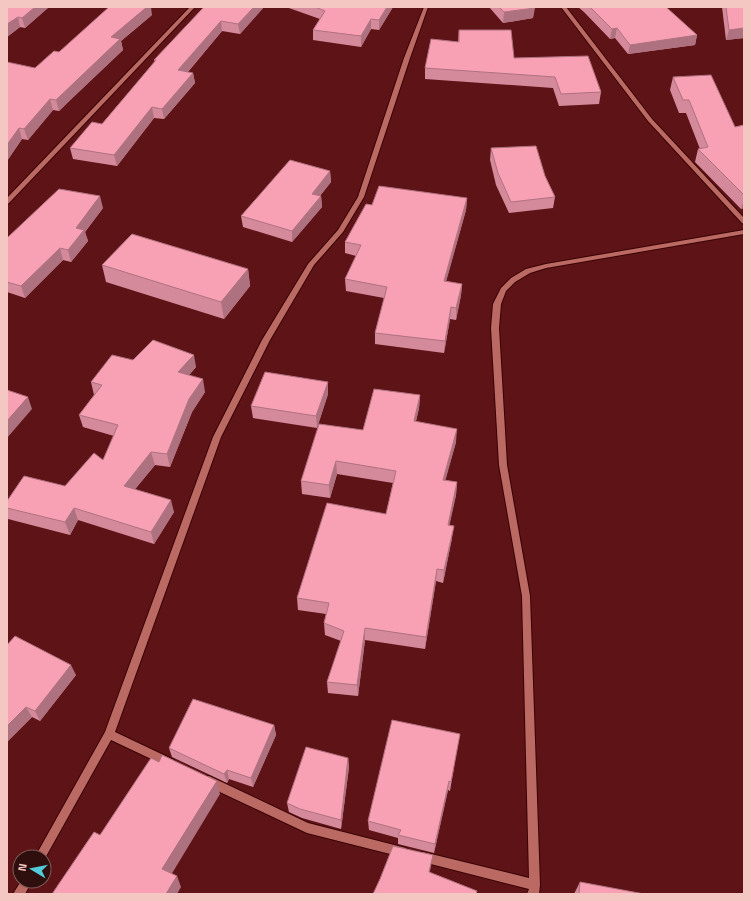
<svg xmlns="http://www.w3.org/2000/svg" width="751" height="901" font-family="'Titillium Web',sans-serif">
  <rect width="100%" height="100%" fill="#5e1416"/>
  <g fill="none" stroke-linecap="round" stroke-linejoin="round">
    <defs>
      <g id="minor">
        <polygon points="190,7 195,7 9,203 7,204 7,198"/>
        <polygon points="424,7 428,7 410,58 364,197 343,232 314,265 270,340 221,437 115,732 174,760 175,763 174,766 170,768 166,766 111,740 44,860 44,857 35,857 105,732 213,437 262,340 308,264 338,230 358,197 404,58"/>
        <polygon points="561,7 566,7 652,119 744,218 744,224 742,223 648,121"/>
        <polygon points="744,230 744,234 546,268 530,273 515,282 506,291 501,304 499,328 507,465 530,596 540,885 539,894 527,894 529,889 419,861 418,857 419,853 423,852 529,878 522,596 499,465 491,328 493,304 501,288 511,278 526,269 546,264"/>
        <polygon points="209,776 308,823 402,847 406,848 407,852 406,856 402,857 307,833 205,785 204,781 205,777"/>
        <polygon points="21,881 32,881 25,894 13,894"/>
      </g>
    </defs>
    <use href="#minor" stroke="#390205" stroke-width="2"/>
    <use href="#minor" fill="#bb6963" fill-rule="evenodd"/>
  </g>
  <g fill="#d58a9c">
    <polygon points="7,7 49,7 25,28 20,27 7,37"/>
    <polygon points="204,7 264,7 240,34 222,31 188,72 193,73 195,83 164,119 154,118 117,166 73,159 70,148 102,124 155,62 154,60"/>
    <polygon points="286,7 393,7 379,30 371,29 361,47 313,40 313,30 320,19"/>
    <polygon points="489,7 534,7 533,18 503,23"/>
    <polygon points="578,7 628,7 697,35 695,45 628,54 615,38 610,39 584,12"/>
    <polygon points="722,7 744,7 744,38 726,40"/>
    <polygon points="152,15 121,41 123,50 71,99 59,111 53,110 28,140 22,139 7,161 35,68 59,52"/>
    <polygon points="459,30 514,58 601,92 599,104 559,106 553,88 425,79 425,68 458,42"/>
    <polygon points="673,77 735,127 744,125 744,208 741,209 695,162 698,149 700,149 686,113 679,113 670,90"/>
    <polygon points="491,148 545,176 555,197 553,208 509,213 496,185 490,160"/>
    <polygon points="330,171 331,182 320,196 321,196 322,207 292,242 243,227 241,216"/>
    <polygon points="467,198 466,210 446,281 462,284 461,295 456,320 450,319 444,353 375,344 375,333 384,298 346,291 345,279 356,256 345,253 345,242 372,205"/>
    <polygon points="103,208 85,232 88,241 71,262 63,260 25,298 7,292 7,238"/>
    <polygon points="102,265 248,269 250,286 224,319 106,282"/>
    <polygon points="133,360 196,367 189,375 205,392 192,412 170,467 155,465 135,489 174,512 154,544 78,520 70,535 8,519 7,516 7,501 65,486 103,460 114,436 83,427 79,415 94,395 91,382"/>
    <polygon points="328,394 317,428 253,418 251,406"/>
    <polygon points="420,395 419,408 416,421 456,442 445,480 457,482 456,495 449,525 452,538 443,583 436,581 425,649 365,640 358,696 328,693 327,682 341,641 325,635 324,623 326,614 298,610 297,598 386,514 393,483 337,474 330,498 302,494 301,481 363,430"/>
    <polygon points="7,645 76,675 40,721 32,717 7,742"/>
    <polygon points="274,725 276,735 253,787 229,779 227,783 172,757 169,748"/>
    <polygon points="458,743 450,791 448,790 434,853 398,844 398,838 369,830 368,821"/>
    <polygon points="348,758 349,767 341,829 302,818 289,812 287,803"/>
    <polygon points="580,882 644,894 574,894"/>
  </g>
  <g fill="#ae717f">
    <polygon points="35,7 49,7 25,28 22,18"/>
    <polygon points="147,7 151,7 152,15 121,41 123,50 59,111 56,100 111,37"/>
    <polygon points="254,7 264,7 240,34 238,24"/>
    <polygon points="387,7 393,7 379,30 379,20"/>
    <polygon points="535,8 533,18 503,23 504,12"/>
    <polygon points="18,17 20,27 7,37 7,24"/>
    <polygon points="371,19 371,29 361,47 361,36"/>
    <polygon points="221,21 222,31 180,81 178,70"/>
    <polygon points="617,28 615,38 610,39 612,29"/>
    <polygon points="744,28 744,38 726,40 729,30"/>
    <polygon points="697,35 695,45 628,54 630,45"/>
    <polygon points="193,73 195,83 164,119 162,109"/>
    <polygon points="50,99 53,110 28,140 24,129"/>
    <polygon points="152,107 154,118 117,166 114,155"/>
    <polygon points="19,128 22,139 7,161 7,145"/>
    <polygon points="330,171 331,182 312,205 312,194"/>
    <polygon points="100,196 103,208 85,232 88,241 71,262 68,250 76,228"/>
    <polygon points="321,196 322,207 292,242 292,231"/>
    <polygon points="467,198 466,210 443,293 444,281"/>
    <polygon points="744,199 744,208 741,209"/>
    <polygon points="60,248 63,260 25,298 21,286"/>
    <polygon points="248,269 250,286 224,319 221,302"/>
    <polygon points="462,284 461,295 456,320 456,308"/>
    <polygon points="451,307 450,319 444,353 445,341"/>
    <polygon points="194,355 196,367 181,385 178,372"/>
    <polygon points="203,379 205,392 192,412 170,467 167,454 189,399"/>
    <polygon points="328,382 328,394 317,428 316,416"/>
    <polygon points="420,395 419,408 413,434 414,421"/>
    <polygon points="28,397 32,409 7,438 7,421"/>
    <polygon points="457,429 456,442 442,493 443,480"/>
    <polygon points="151,452 155,465 128,498 124,486"/>
    <polygon points="336,461 337,474 330,498 329,485"/>
    <polygon points="457,482 456,495 447,537 448,525"/>
    <polygon points="171,500 174,512 154,544 151,532"/>
    <polygon points="74,508 78,520 70,535 65,522"/>
    <polygon points="454,526 452,538 443,583 444,570"/>
    <polygon points="437,569 436,581 425,649 426,637"/>
    <polygon points="365,628 365,640 358,696 357,685"/>
    <polygon points="71,665 76,675 40,721 35,711"/>
    <polygon points="26,707 32,717 7,742 7,726"/>
    <polygon points="274,725 276,735 253,787 251,778"/>
    <polygon points="348,758 349,767 341,829 341,820"/>
    <polygon points="227,770 229,779 227,783 224,774"/>
    <polygon points="217,781 220,794 168,880 162,869"/>
    <polygon points="449,781 448,790 434,853 435,844"/>
    <polygon points="433,855 431,866 428,882 429,872"/>
    <polygon points="177,876 181,887 177,894 166,894"/>
  </g>
  <g fill="#f8a1b5" stroke="#ae717f">
    <polygon points="7,7 35,7 22,18 18,17 7,24"/>
    <polygon points="109,7 147,7 111,37 120,39 56,100 50,99 24,129 19,128 7,145 7,62 35,68 54,51 59,52"/>
    <polygon points="204,7 254,7 238,24 221,21 178,70 193,73 162,109 152,107 114,155 70,148 92,122 102,124 156,60 154,60"/>
    <polygon points="315,7 387,7 379,20 371,19 361,36 313,30 325,11"/>
    <polygon points="499,7 534,7 535,8 504,12"/>
    <polygon points="590,7 666,7 697,35 630,45 617,28 612,29"/>
    <polygon points="726,7 744,7 744,28 729,30"/>
    <polygon points="459,30 511,30 514,58 588,56 601,92 561,94 555,77 425,68 431,39 459,42"/>
    <polygon points="711,75 735,127 744,125 744,195 698,149 708,147 689,100 683,100 673,77"/>
    <polygon points="536,146 545,176 555,197 511,202 498,173 491,148"/>
    <polygon points="290,160 330,171 312,194 321,196 292,231 241,216"/>
    <polygon points="379,186 467,198 444,281 462,284 456,308 451,307 445,341 375,333 387,287 345,279 361,245 345,242 366,204 372,205"/>
    <polygon points="59,189 100,196 76,228 84,230 68,250 60,248 21,286 7,282 7,238"/>
    <polygon points="132,234 248,269 221,302 102,265"/>
    <polygon points="153,340 194,355 178,372 203,379 189,399 167,454 151,452 124,486 171,500 151,532 74,508 65,522 7,508 7,501 24,476 65,486 94,453 103,460 118,425 79,415 102,385 91,382 112,355 133,360"/>
    <polygon points="265,372 328,382 316,416 251,406"/>
    <polygon points="374,389 420,395 414,421 457,429 443,480 457,482 448,525 454,526 444,570 437,569 426,637 365,628 357,685 327,682 344,631 324,623 329,603 297,598 327,503 386,514 396,471 336,461 329,485 301,481 319,424 363,430"/>
    <polygon points="7,390 28,397 7,421"/>
    <polygon points="15,636 71,665 35,711 26,707 7,726 7,645"/>
    <polygon points="193,699 274,725 251,778 227,770 224,774 169,748"/>
    <polygon points="392,720 460,734 451,782 449,781 435,844 398,835 401,830 368,821"/>
    <polygon points="306,747 348,758 341,820 300,809 287,803"/>
    <polygon points="162,755 217,781 162,869 177,876 166,894 52,894 94,832 100,835 151,758 159,762"/>
    <polygon points="393,846 433,855 429,872 477,891 476,894 373,894 380,879"/>
    <polygon points="580,882 644,894 579,894"/>
  </g>
  <rect width="751" height="901" fill="none" stroke="#f5c7c2" stroke-width="16"/>
  <g transform="translate(32 869) rotate(280)"><circle r="19" fill="#2f0f0e" stroke="#7e5956"/>
  <path d="M0-3L7 15L0 10L-7 15Z" fill="#52cbd8"/>
  <text y="-6" font-size="11" font-weight="bold" text-anchor="middle" fill="#f5c7c2">N</text>
  </g>
</svg>
